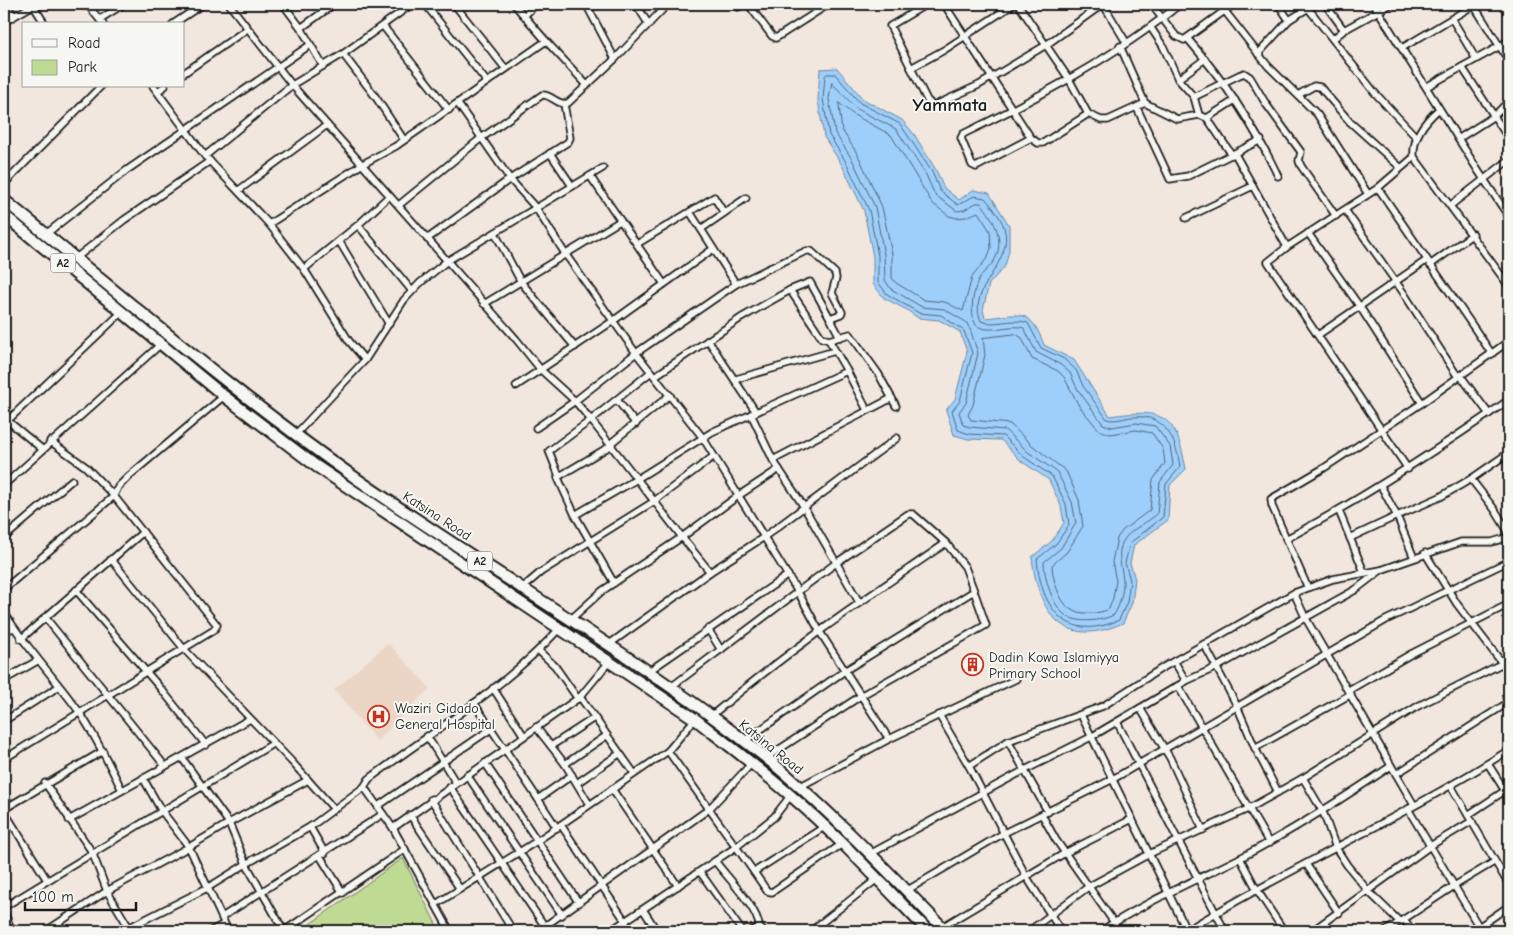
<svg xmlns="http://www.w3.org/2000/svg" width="1513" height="935" font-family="'Comic Neue',sans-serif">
  <rect width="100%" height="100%" fill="#f1e7de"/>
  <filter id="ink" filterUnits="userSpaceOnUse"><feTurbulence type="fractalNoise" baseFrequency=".02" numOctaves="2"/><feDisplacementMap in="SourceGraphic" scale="10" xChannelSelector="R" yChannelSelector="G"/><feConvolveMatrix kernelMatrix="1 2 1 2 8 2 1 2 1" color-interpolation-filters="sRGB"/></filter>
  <g filter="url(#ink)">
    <polygon fill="#ebd6c6" points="386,645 390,645 430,688 377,741 334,690"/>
    <polygon fill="#bfdb93" stroke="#6e7c58" points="403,858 438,928 432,931 300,931"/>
    <path fill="#9ecffb" stroke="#6a87a2" d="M 837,68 L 863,99 L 902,120 L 914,134 L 936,170 L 944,188 L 959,200 L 973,190 L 989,193 L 1009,225 L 1009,251 L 1005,266 L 989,284 L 983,310 L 985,318 C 1019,315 1030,306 1044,345 L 1074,360 L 1110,416 C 1164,408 1176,415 1186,469 L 1170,485 L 1168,520 L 1134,545 L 1130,563 L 1135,579 L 1132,603 L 1123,623 C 1063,650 1038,613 1032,557 L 1052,541 L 1064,523 L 1061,506 L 1049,480 L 1021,461 L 1001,440 L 968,439 L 954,435 L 946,410 L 955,399 L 967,352 L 960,332 L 939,320 L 918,318 L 907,310 L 884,298 L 873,284 L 873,257 L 864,211 L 842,165 L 824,137 L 818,100 L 820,69 Z"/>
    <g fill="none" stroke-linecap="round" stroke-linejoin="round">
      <g stroke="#506475" stroke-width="1">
        <path d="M 827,74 L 835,74 L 860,103 L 900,124 L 932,172 L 940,191 L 958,205 L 974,196 L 985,198 C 991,205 1001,218 1004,227 C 1015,264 966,287 981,321 C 993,327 1013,317 1028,323 L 1041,348 L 1064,359 L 1076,370 L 1083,386 L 1107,419 C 1115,422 1125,417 1134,417 C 1166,414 1176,440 1180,467 L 1166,484 L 1163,517 L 1130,543 L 1125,563 L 1130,580 L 1127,602 L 1119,620 C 1067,643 1041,609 1037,559 L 1056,544 L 1069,525 L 1066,504 L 1052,476 L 1024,457 L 1003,436 L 969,434 L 958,430 L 952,411 L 960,401 L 972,353 L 964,331 L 941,315 L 919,313 L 887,294 L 878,282 L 878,256 L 869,210 L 846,162 L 829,135 L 823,99 L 825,76 Z"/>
        <path d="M 832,83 L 857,109 L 896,129 L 926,175 L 935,195 L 957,211 L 964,210 L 976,203 L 981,203 C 994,219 1006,241 994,261 C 990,268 982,272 979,279 C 973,291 969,313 976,325 C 989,335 1009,323 1024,328 L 1036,352 L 1061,365 L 1070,373 L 1078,390 L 1103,424 L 1112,427 L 1136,423 L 1155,426 L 1170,446 L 1173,465 L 1160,482 L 1157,514 C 1148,522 1134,528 1126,537 C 1114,551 1123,568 1123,582 C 1123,593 1120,605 1114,615 C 1101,621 1077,624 1065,615 C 1052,605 1044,577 1044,562 L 1061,548 L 1076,523 L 1072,502 L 1057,472 L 1028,452 L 1005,430 L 970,427 L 963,425 L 959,412 L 966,403 L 978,353 L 970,329 L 966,322 L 944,309 L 922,307 L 891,289 L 885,280 L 884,255 L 875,207 L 852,159 L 835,133 L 829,99 Z"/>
        <polygon points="839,103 854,115 891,135 932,203 949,216 956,218 966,217 978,212 990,231 991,248 988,257 972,277 963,311 945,302 924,300 896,283 892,278 892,254 882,207 858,155 842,130"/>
        <path d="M 1016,334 L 1022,338 L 1032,359 L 1058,371 L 1064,377 L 1079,406 L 1099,430 L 1110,434 L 1136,430 L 1152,433 L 1163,449 L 1165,463 L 1153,480 L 1150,510 L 1123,530 L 1117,538 L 1112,562 L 1116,581 L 1113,598 L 1109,609 C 1100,614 1079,615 1070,609 C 1059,601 1052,577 1052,565 L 1067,552 L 1083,526 L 1079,500 L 1066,471 L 1033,446 L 1010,424 L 971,420 L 968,415 L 973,405 L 985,355 L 983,338 Z"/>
      </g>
      <defs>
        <g id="minor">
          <polyline points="6,4 14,16"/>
          <polyline points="87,4 103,24"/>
          <polyline points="229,4 292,85 516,339 541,370 575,401 636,353 736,284 806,251 811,251 835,273 836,278 832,293 842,312 841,314 830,318 840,337"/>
          <polyline points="283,4 301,28 323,66"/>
          <polyline points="425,4 487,82"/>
          <polyline points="454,4 505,68"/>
          <polyline points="514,4 546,41 586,84"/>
          <polyline points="586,4 615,59"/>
          <polyline points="636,4 649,25"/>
          <polyline points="732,4 738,7 744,4"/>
          <polyline points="748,4 772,36 776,38 829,4"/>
          <polyline points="927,4 890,26 927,100 933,106 979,85 1046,45 1103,4"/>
          <polyline points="944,4 1031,138 1038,143 1043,143 1088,114"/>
          <polyline points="1018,4 1069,79 1088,114 1101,120 1108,120 1145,103"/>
          <polyline points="1103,4 1126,42"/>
          <polyline points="1151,4 1176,36 1184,40 1234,4"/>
          <polyline points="1278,4 1289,20"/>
          <polyline points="1325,4 1344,30"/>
          <polyline points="1374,4 1479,172 1509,217"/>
          <polyline points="1473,4 1509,61"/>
          <polyline points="33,5 45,24"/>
          <polyline points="1308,8 1375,93 1417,138"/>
          <polyline points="1224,10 1268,66 1317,114 1368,194"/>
          <polyline points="525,15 536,4"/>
          <polyline points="100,19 124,4"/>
          <polyline points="1452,19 1476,59"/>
          <polyline points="4,22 35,4"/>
          <polyline points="173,24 203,4"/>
          <polyline points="383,26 449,110"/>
          <polyline points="301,28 334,4"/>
          <polyline points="1151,28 1163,46 1178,79 1194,97 1199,115 1207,118 1232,155"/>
          <path d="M 1188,39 C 1224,81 1254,125 1278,176"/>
          <polyline points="1333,39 1344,30 1391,4"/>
          <polyline points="1120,46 1145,103 1177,119 1199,115"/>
          <polyline points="1402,48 1476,4"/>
          <polyline points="343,54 375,96 404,140"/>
          <polyline points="1258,54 1289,20 1315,4"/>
          <polyline points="1462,67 1509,139"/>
          <polyline points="911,68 944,50 1014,4"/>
          <polyline points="184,73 247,29"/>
          <polyline points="1178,79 1205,59"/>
          <polyline points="153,86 205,156 269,224 304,269 349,341 365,360"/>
          <polyline points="1426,87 1509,41"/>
          <polyline points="158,91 165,86"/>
          <polyline points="1298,95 1314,86 1320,87 1350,122 1400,167"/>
          <polyline points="1194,97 1239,75 1244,73 1250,77 1266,104 1301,152 1299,161 1301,166 1336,216"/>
          <polyline points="458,104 510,179 536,208 566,255 636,353 703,438 798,592 820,632 889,739"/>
          <polyline points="1137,108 1170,179 1188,176 1261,140"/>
          <path d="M 1439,109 C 1425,121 1412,137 1414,157 L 1509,286"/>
          <polyline points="1207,118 1235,100"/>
          <path d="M 1031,138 L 976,167 L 972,165 L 961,138 L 963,134 C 1039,97 1115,57 1180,4"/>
          <polyline points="1458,139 1494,116 1509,101"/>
          <polyline points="550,153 572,186"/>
          <polyline points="1235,154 1287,247"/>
          <polyline points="205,156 292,85 343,54 412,4"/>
          <polyline points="590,176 664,284"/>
          <polyline points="4,184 101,86"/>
          <polyline points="1378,188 1492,354"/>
          <polyline points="239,190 327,125"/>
          <path d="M 399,205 L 480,139 L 542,95 C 552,94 557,106 568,103 L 615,59 L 668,4"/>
          <polyline points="1451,205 1509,160"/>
          <polyline points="1345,210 1403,292 1458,377"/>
          <polyline points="690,212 736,284"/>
          <polyline points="1186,218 1253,186"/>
          <polyline points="269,224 361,165 396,146 546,41"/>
          <polyline points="358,225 412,291"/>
          <polyline points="701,229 746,198"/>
          <polyline points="495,233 521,282 575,347"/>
          <polyline points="1308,233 1360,307 1422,403"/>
          <polyline points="46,234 127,170 310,45"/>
          <polyline points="427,239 510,179 568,142 570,138 564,104"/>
          <polyline points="339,241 389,324"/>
          <polyline points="637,244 714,197 724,213"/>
          <polyline points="76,258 124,220 210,161"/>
          <polyline points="1430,265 1473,234"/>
          <polyline points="304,269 358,225 389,196"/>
          <polyline points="484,304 620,221"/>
          <polyline points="1318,335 1427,260"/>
          <polyline points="708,340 756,412"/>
          <polyline points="829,340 822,338 790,290 810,282 830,318"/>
          <polyline points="847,371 867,410"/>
          <polyline points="1460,375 1489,414"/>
          <polyline points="655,376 741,318 790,290"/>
          <polyline points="736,379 835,351"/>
          <polyline points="516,386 613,321 713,249"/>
          <polyline points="617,400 636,424"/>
          <polyline points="751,414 773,460 804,507 859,602"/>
          <polyline points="8,421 42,449"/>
          <polyline points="4,424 122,312"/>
          <polyline points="536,428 575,401 591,420 651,372"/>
          <polyline points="296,434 365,360 404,300 420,283 447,261 603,168"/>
          <polyline points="611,443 670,395"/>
          <polyline points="1509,457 1507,454 1471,479 1495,510 1509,533"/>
          <polyline points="773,460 892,398"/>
          <polyline points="1408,469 1268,262 1287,247 1378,188 1414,157"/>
          <polyline points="558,477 612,445"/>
          <polyline points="4,485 161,344"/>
          <polyline points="1339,511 1364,572"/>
          <polyline points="575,515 558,478 559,476 549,451 591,420 637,479 575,515 614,583"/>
          <polyline points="4,538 72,480"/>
          <polyline points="1350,538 1397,516 1381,486"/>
          <path d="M 1286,539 C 1364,498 1437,450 1509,400"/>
          <polyline points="1425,553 1457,604 1509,672"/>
          <polyline points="1414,558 1397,516 1440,497 1471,479"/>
          <polyline points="111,559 184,649 291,761 334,809"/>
          <polyline points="710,572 764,537 897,438"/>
          <polyline points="1307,586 1272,506 1271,499 1324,468 1422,403 1509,341"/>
          <polyline points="4,589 114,496 118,487 129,476 224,396"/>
          <polyline points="521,589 541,572 653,502 714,456"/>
          <polyline points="76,590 162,690 206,745"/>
          <path d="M 4,612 C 26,648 55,678 80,713 C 96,737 109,764 122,790"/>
          <polyline points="45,617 165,766"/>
          <polyline points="570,620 602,591 682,537 637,479 712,432 847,371 829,340 850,334 878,373 896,406"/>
          <polyline points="708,629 721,650"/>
          <polyline points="4,632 13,628"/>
          <polyline points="21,639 143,532"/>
          <polyline points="1204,644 1237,706 1255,748"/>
          <polyline points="608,645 710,572 682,537 738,496 779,469"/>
          <polyline points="539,651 555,666 578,699"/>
          <polyline points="1174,661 1186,681"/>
          <polyline points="649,671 788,575"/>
          <polyline points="4,680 37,661"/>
          <polyline points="1178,686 1269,843"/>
          <polyline points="671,687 836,563 908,514 913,514 946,543"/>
          <polyline points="493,688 524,736"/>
          <polyline points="1349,690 1411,654 1509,604"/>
          <polyline points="580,697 634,773"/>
          <polyline points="474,703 538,799"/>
          <polyline points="1140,708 1170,758 1203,830"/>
          <polyline points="939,715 969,766"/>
          <polyline points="1081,715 1187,931"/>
          <path d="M 711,716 C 785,653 866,598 946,543 L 965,567 L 974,591"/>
          <polyline points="4,721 58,687"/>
          <polyline points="1117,722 1225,931"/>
          <polyline points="536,727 565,764 589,804"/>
          <polyline points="427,736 456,783"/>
          <polyline points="744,741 846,670 974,591 986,625 862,695 766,758"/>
          <polyline points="1008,741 1048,812"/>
          <polyline points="551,746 594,718"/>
          <polyline points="668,751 754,872"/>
          <polyline points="4,759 214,630 217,625 114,496 86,467 50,441"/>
          <polyline points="485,763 579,903"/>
          <polyline points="565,764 606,736"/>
          <polyline points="1488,764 1509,797"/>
          <polyline points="1396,774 1509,702"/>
          <polyline points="467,775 562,915"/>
          <polyline points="143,778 161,810 189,847 228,931"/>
          <polyline points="1303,778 1323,812 1336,848 1347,865 1369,892 1400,922"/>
          <polyline points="45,783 92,852 107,891 131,931"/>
          <polyline points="577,783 619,754"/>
          <polyline points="1451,786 1509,885"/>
          <polyline points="364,787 393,828 450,931"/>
          <polyline points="450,787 548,931"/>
          <polyline points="799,787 889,739 1016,679"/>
          <polyline points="612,789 678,886"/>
          <polyline points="1278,792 1255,748 1351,694"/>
          <polyline points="431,799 513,931"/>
          <polyline points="1414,805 1305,617 1294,593 1333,579 1381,570 1461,542 1492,542 1509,537"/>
          <polyline points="378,806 491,729"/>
          <polyline points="4,809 103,751"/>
          <polyline points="1408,809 1479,927"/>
          <polyline points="4,811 47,880"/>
          <polyline points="410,815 460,889"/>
          <polyline points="1042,815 1056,840 1120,931"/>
          <polyline points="1468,815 1509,788"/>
          <polyline points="69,820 250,719"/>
          <polyline points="561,825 626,922"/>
          <polyline points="310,827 325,853"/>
          <polyline points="824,827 754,872 767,891 772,892 842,844"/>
          <polyline points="393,828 580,697 609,662"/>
          <polyline points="557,828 538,799 572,775"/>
          <polyline points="870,854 1023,771 1091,737 1186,681 1217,667 1355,590 1381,570"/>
          <polyline points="320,856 343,893"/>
          <polyline points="1240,858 1257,890 1284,931"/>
          <path d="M 715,861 C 726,876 759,909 759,927"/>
          <polyline points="1306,864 1339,913"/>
          <polyline points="700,872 742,931"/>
          <polyline points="906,891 1004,833 1113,779 1386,620 1509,561"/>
          <polyline points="436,904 537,841 668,751 695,719"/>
          <polyline points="4,907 274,743"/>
          <polyline points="644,911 657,931"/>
          <polyline points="4,912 12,931"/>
          <polyline points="222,917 383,814"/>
          <polyline points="1404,919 1412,931"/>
          <polyline points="942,927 1065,853 1132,819"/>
          <polyline points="46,931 107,891 189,847 229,823 308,780"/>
          <polyline points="122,931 209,887 246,864 229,823 182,758"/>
          <polyline points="211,931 224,924"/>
          <path d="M 284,931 L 246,864 L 310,827 L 364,787 L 369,779 C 433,731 505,688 560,628"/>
          <polyline points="284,931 405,849"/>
          <polyline points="538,931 709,809 752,763"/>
          <polyline points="610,931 736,847 774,817 791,795"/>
          <polyline points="751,931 759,927 763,931"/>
          <polyline points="811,931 877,879"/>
          <polyline points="1029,931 1088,887 1149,854 1248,809 1303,778 1418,706 1503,663"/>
          <polyline points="1061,931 1026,876 969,766 1008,741 1103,706 1162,668 1294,593"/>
          <path d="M 1101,931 C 1145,902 1194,881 1242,857 C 1294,830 1342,799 1391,766"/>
          <path d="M 1186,931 C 1291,866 1405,817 1509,750"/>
          <polyline points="1312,931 1430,846 1472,821"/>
          <polyline points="1386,931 1454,886 1494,862"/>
          <polyline points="1473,931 1509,906"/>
        </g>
        <g id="trunk">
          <path d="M 4,200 C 120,294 234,393 357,479 C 492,573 635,654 764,756 C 827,807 889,873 946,931"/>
          <path d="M 4,215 L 224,396 L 316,466 L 695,719 C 727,744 759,768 790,795 C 839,837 883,885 928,931"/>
        </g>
      </defs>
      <use href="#minor" stroke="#1c1c1c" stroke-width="9"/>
      <use href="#trunk" stroke="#1c1c1c" stroke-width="14"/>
      <use href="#minor" stroke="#f6f6f2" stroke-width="5.5"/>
      <use href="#trunk" stroke="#f6f6f2" stroke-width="10"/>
    </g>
  </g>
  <defs>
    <symbol id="building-ring" viewBox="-11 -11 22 22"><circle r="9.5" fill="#f6f6f2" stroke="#c8321e" stroke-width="1.5"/><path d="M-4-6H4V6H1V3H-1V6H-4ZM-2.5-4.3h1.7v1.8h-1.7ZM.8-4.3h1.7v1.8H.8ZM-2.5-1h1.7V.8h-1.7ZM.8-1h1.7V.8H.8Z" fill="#c8321e"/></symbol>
    <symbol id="hospital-ring" viewBox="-11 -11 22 22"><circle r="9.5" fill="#f6f6f2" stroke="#c8321e" stroke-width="1.5"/><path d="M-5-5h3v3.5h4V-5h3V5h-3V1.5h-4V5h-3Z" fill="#c8321e"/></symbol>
  </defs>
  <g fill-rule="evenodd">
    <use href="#building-ring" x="960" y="652" width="25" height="25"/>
    <use href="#hospital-ring" x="366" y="704" width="25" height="25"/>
  </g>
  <g text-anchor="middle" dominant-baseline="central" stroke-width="4" stroke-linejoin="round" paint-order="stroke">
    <g fill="#f6f6f2" stroke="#5d5d5c" stroke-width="1">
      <rect x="50.5" y="253.5" width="25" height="19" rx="4"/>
      <rect x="467.5" y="551.5" width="25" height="19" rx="4"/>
    </g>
    <g font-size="12" font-weight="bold" fill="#1c1c1c">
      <text x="63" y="263">A2</text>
      <text x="480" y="561">A2</text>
    </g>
    <g font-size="14" fill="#1c1c1c" stroke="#f6f6f2">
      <text transform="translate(437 516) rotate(33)">Katsina Road</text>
      <text transform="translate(771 747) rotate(39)">Katsina Road</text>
    </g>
    <g font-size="14" fill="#1c1c1c" stroke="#f6f6f2" text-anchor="start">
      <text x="989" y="657">Dadin Kowa Islamiyya<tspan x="989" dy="16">Primary School</tspan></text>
      <text x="395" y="708">Waziri Gidado<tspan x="395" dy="16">General Hospital</tspan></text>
    </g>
    <g font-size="19" font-weight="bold" fill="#1c1c1c" stroke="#f6f6f2">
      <text x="950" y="105">Yammata</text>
    </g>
  </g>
  <rect width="1513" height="935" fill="none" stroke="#f6f6f2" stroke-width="20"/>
  <rect x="10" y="10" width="1493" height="915" fill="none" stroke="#1c1c1c" stroke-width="2" filter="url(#ink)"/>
  <rect x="22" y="22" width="162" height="65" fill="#f6f6f2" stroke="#9f9f9c"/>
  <rect x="32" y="39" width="25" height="8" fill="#f6f6f2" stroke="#9f9f9c"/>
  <text x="68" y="48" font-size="15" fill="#1c1c1c">Road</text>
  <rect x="32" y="60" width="25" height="15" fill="#bfdb93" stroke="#9f9f9c"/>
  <text x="68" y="72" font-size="15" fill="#1c1c1c">Park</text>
  <path d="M25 902v8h111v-8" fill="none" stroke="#1c1c1c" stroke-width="2.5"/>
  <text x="32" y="902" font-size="15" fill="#1c1c1c" stroke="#f6f6f2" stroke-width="4" paint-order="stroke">100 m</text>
</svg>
